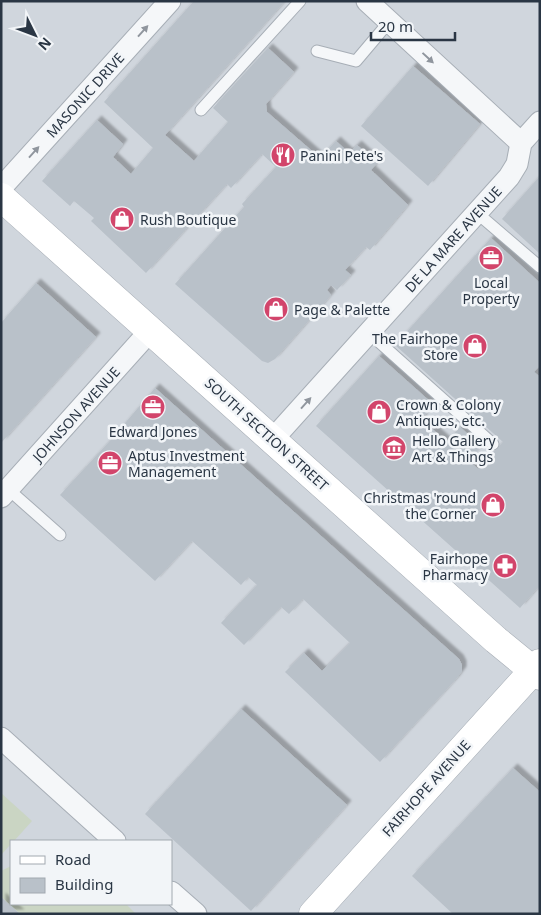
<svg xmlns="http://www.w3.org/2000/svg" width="541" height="915" font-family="'Noto Sans',sans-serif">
  <defs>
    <filter id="shadow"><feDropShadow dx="4.5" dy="-4.5" stdDeviation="1" flood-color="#0004"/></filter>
  </defs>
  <rect width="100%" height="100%" fill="#e2e7eb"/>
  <path fill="#d0d6dd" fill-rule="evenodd" d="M 1,1 L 540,1 L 540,914 L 1,914 ZM 11,841 L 171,841 L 171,904 L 11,904 Z"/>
  <g fill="#cad5c3">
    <polygon points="1,793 32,821 14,841 11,841 11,844 1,855"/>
    <polygon points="11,866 11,904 126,904 136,914 20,914 1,897 1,871"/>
  </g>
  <g fill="#b9c1c9" filter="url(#shadow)">
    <polygon points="194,1 285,1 165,135 194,161 228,122 213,108 268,48 294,72 266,104 267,112 320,158 336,141 349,153 357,145 377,163 371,170 408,205 370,250 366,247 345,270 351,275 337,290 331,285 327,290 331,295 275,359 268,363 262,361 175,284 244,207 242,204 276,167 262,154 231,188 227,184 146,273 91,221 94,218 74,201 70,206 42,181 97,120 123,144 113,157 131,174 153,148 104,102"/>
    <polygon points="413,66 480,124 428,186 361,126"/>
    <polygon points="540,176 540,254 502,219"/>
    <polygon points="491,238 540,283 540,365 534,372 540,377 540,585 520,608 316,426 379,356 434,405 421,419 447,442 460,427 481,446 468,460 478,469 503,442 395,345"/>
    <polygon points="36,283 96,337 1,443 1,323"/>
    <polygon points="155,388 459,659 462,665 462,671 456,679 380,762 285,672 304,653 322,671 350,643 303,599 289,614 281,607 244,645 221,623 257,585 248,577 241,585 192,541 155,581 60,495 110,441"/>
    <polygon points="241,709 347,805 251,911 145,814"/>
    <polygon points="513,768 540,792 540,914 453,914 412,876"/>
    <polygon points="1,897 20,914 1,914"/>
  </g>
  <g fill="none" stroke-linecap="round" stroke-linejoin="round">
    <defs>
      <g id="lane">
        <polyline points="317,51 356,61 389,22"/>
        <polyline points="201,110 300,1"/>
        <polyline points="477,213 540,267"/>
        <polyline points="369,333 493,444"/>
        <polyline points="8,489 60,535"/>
      </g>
      <g id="street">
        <polyline points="367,1 521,143"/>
        <polyline points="1,188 170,1"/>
        <polyline points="273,439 509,177 517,164 521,143 540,122"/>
        <polyline points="1,497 150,331"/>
        <polyline points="1,738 115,841"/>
        <polyline points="171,892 196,914"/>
      </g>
      <g id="secondary">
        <polyline points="1,197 496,640 540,676"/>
        <polyline points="313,914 540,663"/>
      </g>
    </defs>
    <use href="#lane" stroke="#a7aeb6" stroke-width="13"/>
    <use href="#street" stroke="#a7aeb6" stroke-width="23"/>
    <use href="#secondary" stroke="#a7aeb6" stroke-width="29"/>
    <use href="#lane" stroke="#f5f7f9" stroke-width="11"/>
    <use href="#street" stroke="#f5f7f9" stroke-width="21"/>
    <use href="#secondary" stroke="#fff" stroke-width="28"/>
  </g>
  <defs><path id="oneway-solid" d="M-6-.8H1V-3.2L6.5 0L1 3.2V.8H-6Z" transform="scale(1.25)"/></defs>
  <g fill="#90969e">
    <use href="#oneway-solid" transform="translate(143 31) rotate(-48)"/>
    <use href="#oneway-solid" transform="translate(428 58) rotate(43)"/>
    <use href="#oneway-solid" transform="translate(34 152) rotate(-48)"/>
    <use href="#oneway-solid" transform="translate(306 403) rotate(-48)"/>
  </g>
  <defs>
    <symbol id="restaurant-disc" viewBox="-11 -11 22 22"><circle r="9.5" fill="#d2456b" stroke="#f2f5f8"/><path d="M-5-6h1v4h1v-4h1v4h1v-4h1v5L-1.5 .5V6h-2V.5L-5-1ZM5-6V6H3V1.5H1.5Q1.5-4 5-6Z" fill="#fff"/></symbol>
    <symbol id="shop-disc" viewBox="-11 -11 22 22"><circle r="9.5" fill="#d2456b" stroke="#f2f5f8"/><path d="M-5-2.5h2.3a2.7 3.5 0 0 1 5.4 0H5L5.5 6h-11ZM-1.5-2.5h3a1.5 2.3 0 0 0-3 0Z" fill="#fff"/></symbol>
    <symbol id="office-disc" viewBox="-11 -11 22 22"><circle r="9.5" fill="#d2456b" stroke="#f2f5f8"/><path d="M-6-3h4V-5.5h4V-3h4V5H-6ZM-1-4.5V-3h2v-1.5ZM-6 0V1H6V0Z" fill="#fff"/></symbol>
    <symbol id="museum-disc" viewBox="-11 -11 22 22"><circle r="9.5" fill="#d2456b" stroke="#f2f5f8"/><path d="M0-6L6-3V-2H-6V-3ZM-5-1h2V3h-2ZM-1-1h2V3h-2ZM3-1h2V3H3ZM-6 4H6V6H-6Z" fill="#fff"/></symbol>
    <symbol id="pharmacy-disc" viewBox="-11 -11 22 22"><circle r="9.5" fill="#d2456b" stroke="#f2f5f8"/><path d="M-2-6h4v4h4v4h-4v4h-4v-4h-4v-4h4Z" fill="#fff"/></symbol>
  </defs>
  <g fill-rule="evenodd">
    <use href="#restaurant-disc" x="269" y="141" width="28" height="28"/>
    <use href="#shop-disc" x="108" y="205" width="28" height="28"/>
    <use href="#office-disc" x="477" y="244" width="28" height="28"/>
    <use href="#shop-disc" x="262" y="295" width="28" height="28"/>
    <use href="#shop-disc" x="461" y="332" width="28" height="28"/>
    <use href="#office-disc" x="139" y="393" width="28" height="28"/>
    <use href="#shop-disc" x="365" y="398" width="28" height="28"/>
    <use href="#museum-disc" x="380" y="434" width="28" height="28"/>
    <use href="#office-disc" x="96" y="449" width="28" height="28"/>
    <use href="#shop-disc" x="479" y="491" width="28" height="28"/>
    <use href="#pharmacy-disc" x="491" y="552" width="28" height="28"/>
  </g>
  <g text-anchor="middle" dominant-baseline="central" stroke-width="5" stroke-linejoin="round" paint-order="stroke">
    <g font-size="14" fill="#2a3644" stroke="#f2f5f8">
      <text transform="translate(85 95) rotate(-48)">MASONIC DRIVE</text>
      <text transform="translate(453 239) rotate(-48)">DE LA MARE AVENUE</text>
      <text transform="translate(76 414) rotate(-48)">JOHNSON AVENUE</text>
      <text transform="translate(267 434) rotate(42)">SOUTH SECTION STREET</text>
      <text transform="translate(426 788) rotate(-48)">FAIRHOPE AVENUE</text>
    </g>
    <g font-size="14" fill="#2a3644" stroke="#f2f5f8" text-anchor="start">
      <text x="300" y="155">Panini Pete's</text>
      <text x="140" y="219">Rush Boutique</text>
      <text x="491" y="282" text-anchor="middle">Local<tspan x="491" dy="16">Property</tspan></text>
      <text x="294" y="309">Page &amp; Palette</text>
      <text x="458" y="338" text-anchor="end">The Fairhope<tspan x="458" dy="16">Store</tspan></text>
      <text x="396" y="404">Crown &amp; Colony<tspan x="396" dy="16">Antiques, etc.</tspan></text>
      <text x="153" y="431" text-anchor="middle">Edward Jones</text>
      <text x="412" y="440">Hello Gallery<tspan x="412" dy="16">Art &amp; Things</tspan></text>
      <text x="128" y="455">Aptus Investment<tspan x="128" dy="16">Management</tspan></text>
      <text x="476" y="497" text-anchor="end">Christmas 'round<tspan x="476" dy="16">the Corner</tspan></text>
      <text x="488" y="558" text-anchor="end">Fairhope<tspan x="488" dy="16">Pharmacy</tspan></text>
    </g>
  </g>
  <rect width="541" height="915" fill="none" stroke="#2a3644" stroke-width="5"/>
  <rect x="10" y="840" width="162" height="65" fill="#f2f5f8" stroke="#a2a9b0"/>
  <rect x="20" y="856" width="25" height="8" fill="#ffffff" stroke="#a2a9b0"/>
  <text x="55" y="865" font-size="15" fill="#2a3644">Road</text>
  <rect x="20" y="878" width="25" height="15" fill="#b9c1c9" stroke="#a2a9b0"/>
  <text x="55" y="890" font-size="15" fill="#2a3644">Building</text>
  <g transform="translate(35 35) rotate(132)" stroke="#f2f5f8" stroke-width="4" paint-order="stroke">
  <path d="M0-4L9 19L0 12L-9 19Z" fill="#2a3644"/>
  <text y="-8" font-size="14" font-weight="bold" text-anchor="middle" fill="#2a3644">N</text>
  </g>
  <path d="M371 32v8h84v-8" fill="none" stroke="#2a3644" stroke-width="2.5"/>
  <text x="378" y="32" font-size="15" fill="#2a3644" stroke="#f2f5f8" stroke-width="4" paint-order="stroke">20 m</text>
</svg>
